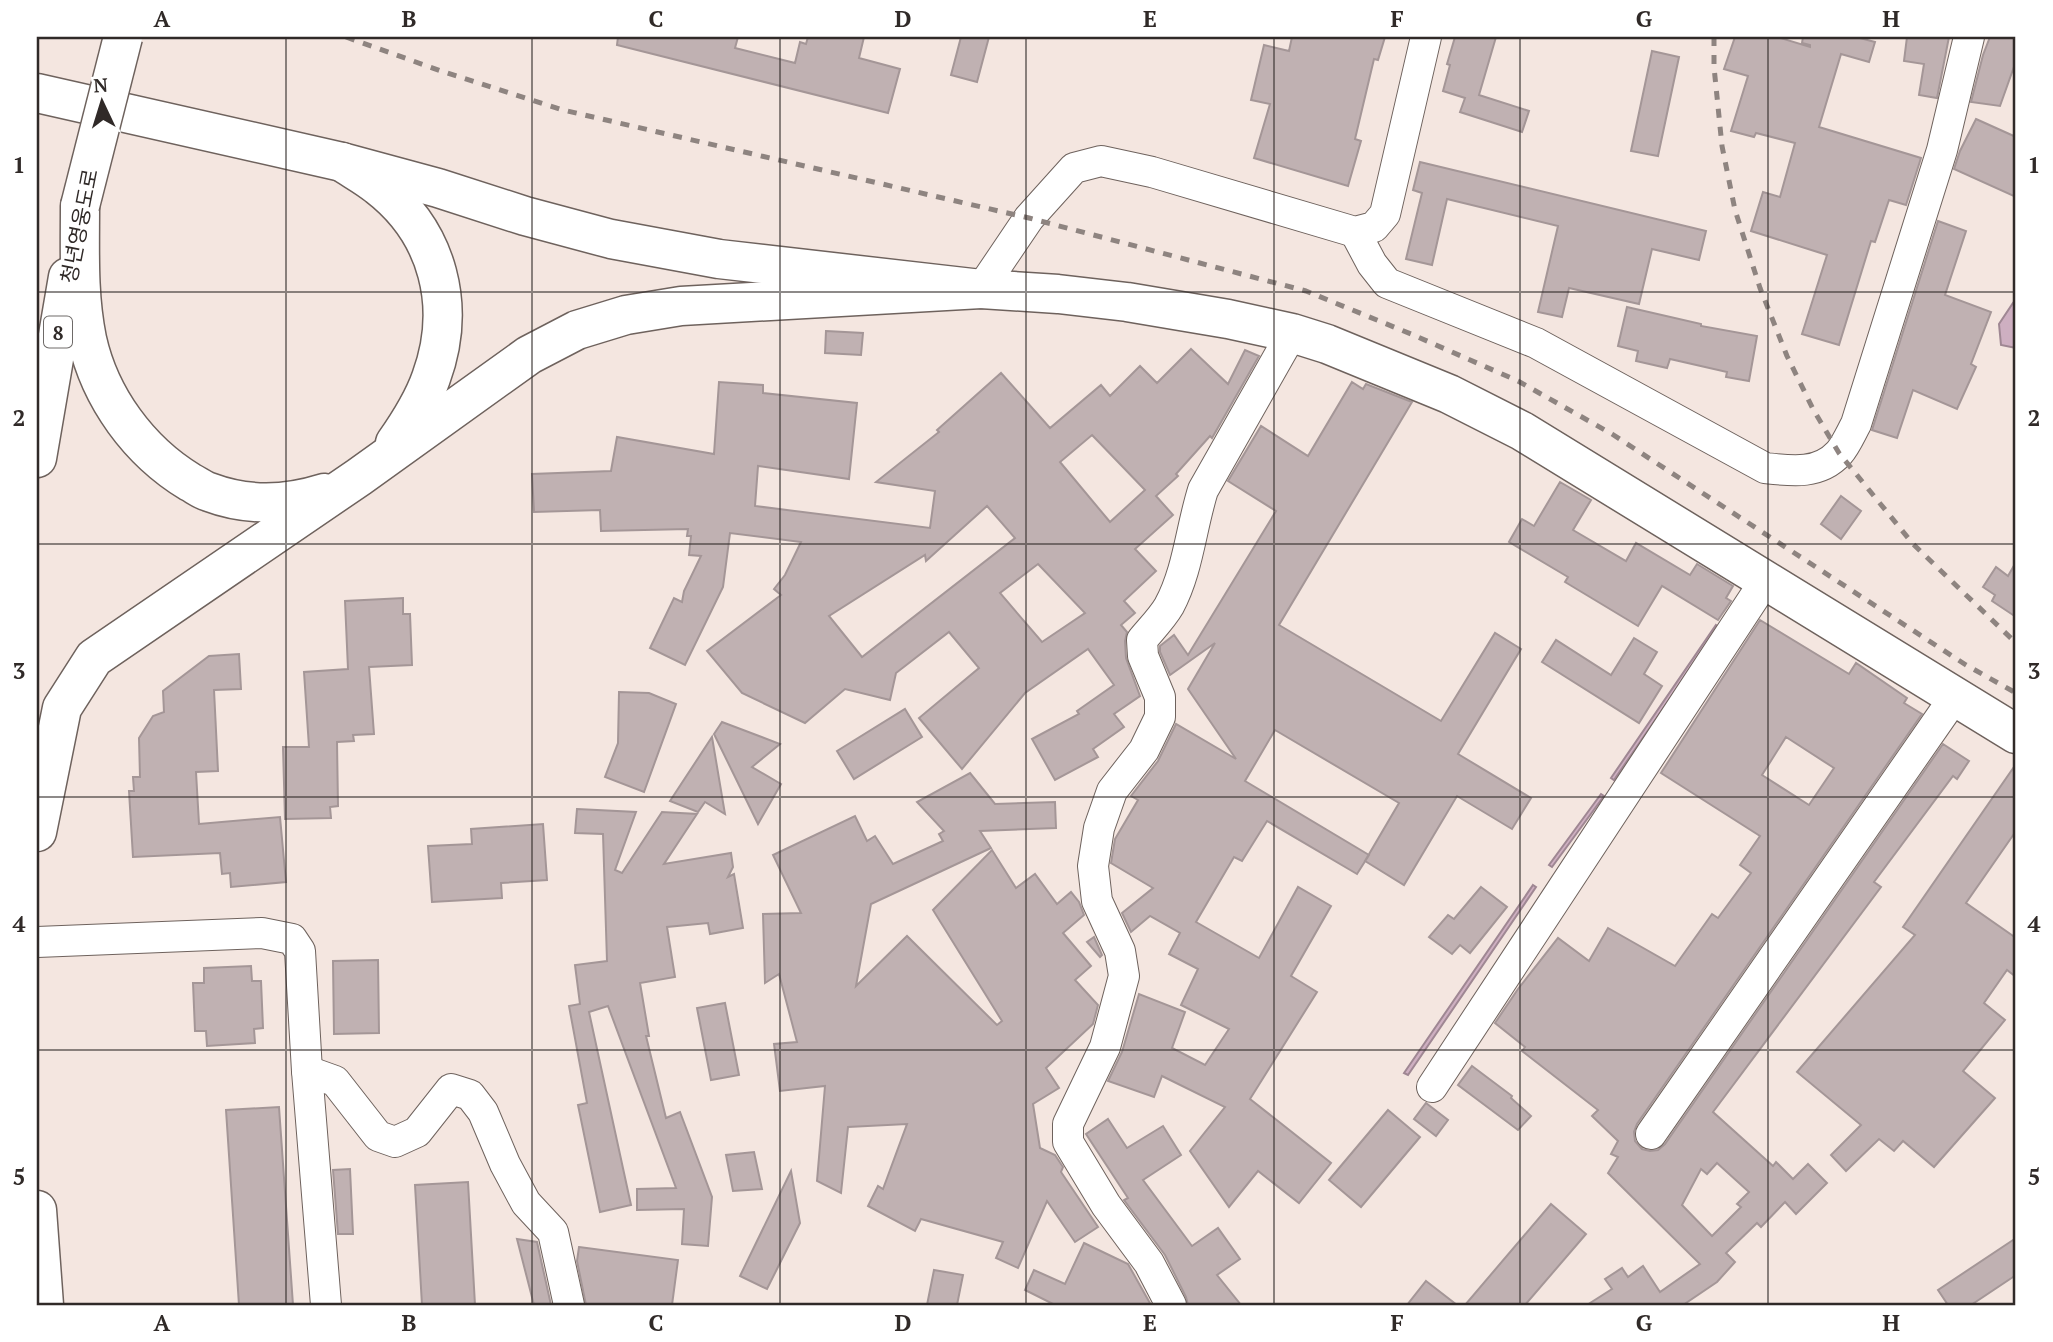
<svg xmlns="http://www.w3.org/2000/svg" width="2053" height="1342" font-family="'PT Serif','Noto Sans KR',serif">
  <rect width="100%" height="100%" fill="#f4e6e0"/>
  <g fill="#ceafc1" stroke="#9f8793" stroke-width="2">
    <polygon points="2013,303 2016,305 2016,348 2001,345 1999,324"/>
    <polygon points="1716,625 1719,627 1614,780 1611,778"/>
    <polygon points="1601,794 1604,796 1552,867 1549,865"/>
    <polygon points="1533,885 1536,887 1408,1075 1404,1073"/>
  </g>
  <g fill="#c0b1b2" stroke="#a49697" stroke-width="2" fill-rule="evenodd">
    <polygon points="618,37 738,37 735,48 795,63 800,42 806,44 808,37 864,37 859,58 900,69 888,113 617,45"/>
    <polygon points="961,37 989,37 977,82 951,75"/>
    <polygon points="1292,37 1385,37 1378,60 1374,59 1355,139 1361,141 1348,186 1254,158 1270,104 1251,100 1264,45 1289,51"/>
    <polygon points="1455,37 1496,37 1479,95 1529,111 1522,132 1460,112 1465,98 1443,91 1450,65 1447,64"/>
    <polygon points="1735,37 1777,37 1810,47 1810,45 1802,43 1803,37 1856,37 1875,42 1869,62 1841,54 1819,127 1921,158 1906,205 1889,200 1875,242 1871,241 1839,345 1802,334 1827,255 1751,231 1763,192 1780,197 1795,143 1756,133 1754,137 1731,131 1748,76 1724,69"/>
    <polygon points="1907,37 1949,37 1937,98 1919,95 1924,64 1904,61"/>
    <polygon points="1990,37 2016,37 2016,61 2000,106 1971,102 1983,55"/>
    <polygon points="1652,51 1679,57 1658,156 1631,151"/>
    <polygon points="1976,119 2016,137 2016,197 1954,169 1960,151"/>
    <polygon points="1420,162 1706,231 1699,260 1652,249 1639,304 1569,288 1562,317 1538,312 1558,226 1447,199 1432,265 1406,259 1422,193 1413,190"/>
    <polygon points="1938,221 1966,231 1945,295 1991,312 1971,364 1976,367 1957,409 1913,390 1897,438 1872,430"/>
    <polygon points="1627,307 1701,324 1701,326 1757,336 1749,381 1726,377 1727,372 1670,359 1667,368 1636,361 1638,351 1618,346"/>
    <polygon points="826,331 863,333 861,355 825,353"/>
    <path d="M 1191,349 L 1228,384 L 1245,350 L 1259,356 L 1212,438 L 1210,436 L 1176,474 L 1178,476 L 1156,496 L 1173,515 L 1135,549 L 1156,571 L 1124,601 L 1135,613 L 1121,625 L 1127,632 L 1125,641 L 1126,658 L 1140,696 L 1114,714 L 1124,727 L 1093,749 L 1098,757 L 1055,780 L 1032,739 L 1079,714 L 1077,711 L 1114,685 L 1088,649 L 1025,693 L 962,769 L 919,718 L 979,668 L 949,632 L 896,673 L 890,700 L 845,689 L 805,723 L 742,693 L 707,651 L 781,595 L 774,589 L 785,575 L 801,542 L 730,533 L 723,587 L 685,665 L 650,648 L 674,598 L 682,602 L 684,591 L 701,556 L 689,555 L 691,536 L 687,536 L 688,529 L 601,531 L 600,510 L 534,512 L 532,474 L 611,471 L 617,437 L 714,454 L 719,382 L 763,385 L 763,393 L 857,403 L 849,479 L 758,466 L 755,506 L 930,528 L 935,491 L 876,482 L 939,432 L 937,430 L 1001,373 L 1050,428 L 1101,385 L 1110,396 L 1140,366 L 1157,383 ZM 1092,435 L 1145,490 L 1110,522 L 1060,462 ZM 987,506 L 1015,538 L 862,657 L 829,616 L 925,555 L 926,561 ZM 1038,564 L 1085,613 L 1042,642 L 1000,593 Z"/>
    <polygon points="1352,382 1363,389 1366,384 1412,402 1279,625 1441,721 1495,633 1521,649 1458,754 1531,798 1512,829 1457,796 1404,885 1365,861 1399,803 1275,730 1245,781 1369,855 1357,874 1267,821 1242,861 1234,857 1196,922 1259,958 1298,887 1331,906 1291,976 1317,992 1250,1099 1331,1163 1299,1203 1258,1171 1229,1207 1190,1151 1225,1107 1162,1076 1154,1097 1108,1081 1122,1052 1139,994 1185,1012 1172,1048 1205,1065 1229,1029 1181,1005 1198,969 1169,954 1180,933 1150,916 1131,932 1122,913 1153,888 1111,863 1115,839 1138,800 1131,796 1158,761 1176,724 1236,759 1188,689 1215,643 1170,675 1160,652 1160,646 1174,635 1188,655 1276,511 1228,481 1261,426 1308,456"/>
    <polygon points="1560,482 1591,500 1573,530 1626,561 1636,543 1690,575 1697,564 1733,586 1726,598 1731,601 1718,620 1662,586 1638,626 1565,582 1568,577 1509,542 1522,519 1534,526"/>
    <polygon points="1841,496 1861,511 1841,539 1821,524"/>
    <polygon points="2016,562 2016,617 1992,601 1995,595 1983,587 1996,567 2008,576"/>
    <polygon points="403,598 403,614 410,614 412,665 369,667 374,734 353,735 354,741 337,742 338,806 330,807 331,818 285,819 283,747 309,747 304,672 348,669 345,601"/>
    <path d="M 1760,620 L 1849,674 L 1856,663 L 1907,698 L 1904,703 L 1922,714 L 1637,1124 L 1634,1132 L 1635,1141 L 1642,1149 L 1650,1151 L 1658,1150 L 1665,1144 L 1943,744 L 1969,761 L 1957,779 L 1953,776 L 1874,882 L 1881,887 L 1713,1112 L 1773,1166 L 1776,1162 L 1793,1179 L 1808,1164 L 1827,1183 L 1796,1214 L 1785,1202 L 1761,1227 L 1757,1223 L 1726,1253 L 1735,1262 L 1717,1282 L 1683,1305 L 1587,1305 L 1612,1289 L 1605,1279 L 1622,1268 L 1628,1277 L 1643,1266 L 1660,1292 L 1700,1264 L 1608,1173 L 1618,1157 L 1611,1154 L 1618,1141 L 1592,1116 L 1598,1110 L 1522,1051 L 1525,1047 L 1495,1023 L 1518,989 L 1558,938 L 1589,961 L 1608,928 L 1675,966 L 1712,914 L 1718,918 L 1751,873 L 1740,865 L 1760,836 L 1661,773 ZM 1786,737 L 1834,768 L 1809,805 L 1762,775 ZM 1717,1163 L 1749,1192 L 1737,1204 L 1741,1207 L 1712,1236 L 1682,1205 L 1701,1169 L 1707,1174 Z"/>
    <polygon points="1634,638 1657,652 1644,674 1662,686 1639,723 1542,662 1556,640 1611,675"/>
    <polygon points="239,654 241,689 214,690 218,771 196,772 199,824 280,817 286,882 231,887 230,873 222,874 220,853 133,857 129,791 134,791 133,777 140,777 139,738 153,716 164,712 163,691 209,656"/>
    <polygon points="619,692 649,693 676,704 644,792 605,777 618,743"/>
    <polygon points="905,709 922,737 854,779 837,751"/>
    <polygon points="722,722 780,744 752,767 781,784 758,824 714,734"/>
    <polygon points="712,737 725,814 705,802 698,812 670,801"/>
    <polygon points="2016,764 2016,831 1966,903 2016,938 2016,977 2007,970 1984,1003 2005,1020 1963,1071 1995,1098 1934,1167 1903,1141 1894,1151 1879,1139 1846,1171 1831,1155 1861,1125 1797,1072 1915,935 1903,927"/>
    <polygon points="970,773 995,804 1055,802 1056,828 980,831 991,848 871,904 856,986 907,936 997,1025 1002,1021 933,910 992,850 1016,888 1035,874 1057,904 1071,892 1079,902 1084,915 1063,933 1091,966 1075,980 1098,1005 1093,1024 1046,1068 1059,1088 1033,1104 1040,1148 1055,1155 1063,1167 1061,1172 1098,1227 1075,1242 1047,1201 1018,1268 996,1258 1003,1242 921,1219 915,1231 868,1206 878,1186 883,1189 907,1124 848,1127 841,1193 817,1181 825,1086 780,1091 774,1044 797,1042 779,974 765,983 763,914 801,913 773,855 855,816 867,841 875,836 893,864 943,841 939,834 944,831 917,802"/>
    <polygon points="577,809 636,812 615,870 622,873 662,812 697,814 664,864 731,853 733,867 728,877 734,874 743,928 710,934 708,923 667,927 675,977 640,983 649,1036 646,1036 666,1118 680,1112 712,1197 708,1246 682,1244 684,1209 637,1210 637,1189 676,1188 608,1006 589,1012 631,1205 600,1212 578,1105 587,1103 569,1006 580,1004 575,965 607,961 603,834 575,833"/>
    <polygon points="543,824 547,880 501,883 502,898 432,902 428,846 472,844 471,829"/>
    <polygon points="1481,887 1507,907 1470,953 1460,945 1452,954 1429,937 1448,915 1454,919"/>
    <polygon points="1094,937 1102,955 1100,957 1087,942"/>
    <polygon points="378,960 379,1033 334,1034 333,961"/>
    <polygon points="251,966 252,981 261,981 263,1028 254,1029 255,1043 207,1046 206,1031 195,1031 193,983 204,983 204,968"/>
    <polygon points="725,1003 739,1075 711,1080 697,1008"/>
    <polygon points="1472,1066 1512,1096 1511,1098 1531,1116 1518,1130 1458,1085"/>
    <polygon points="1426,1103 1448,1120 1436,1136 1414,1119"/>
    <polygon points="279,1107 293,1305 239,1305 226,1110"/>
    <polygon points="1388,1110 1420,1137 1361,1207 1329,1180"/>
    <polygon points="1108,1119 1127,1148 1163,1126 1181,1155 1143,1180 1192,1246 1218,1228 1240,1259 1217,1275 1241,1305 1188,1305 1186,1297 1165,1255 1124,1200 1128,1198 1086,1134"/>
    <polygon points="754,1152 762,1189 733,1191 726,1155"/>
    <polygon points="350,1169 353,1234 338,1234 333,1170"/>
    <polygon points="791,1171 800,1223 767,1289 740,1276"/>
    <polygon points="468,1182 475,1305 422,1305 415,1185"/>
    <polygon points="1551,1204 1586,1234 1525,1305 1465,1305"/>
    <polygon points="2016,1238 2016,1275 1971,1305 1948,1305 1938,1290"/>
    <polygon points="517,1239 537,1242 551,1305 534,1305"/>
    <polygon points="1084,1243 1128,1264 1151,1305 1055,1305 1025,1290 1034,1270 1065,1284"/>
    <polygon points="579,1247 678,1260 672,1305 586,1305 577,1261"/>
    <polygon points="934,1270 963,1275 957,1305 927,1305"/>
    <polygon points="1426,1281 1457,1305 1407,1305"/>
  </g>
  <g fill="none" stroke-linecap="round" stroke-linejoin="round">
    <defs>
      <g id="street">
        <path d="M 1355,232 L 1372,264 L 1387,283 L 1536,343 L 1765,468 C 1791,471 1819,475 1839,453 C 1846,445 1851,433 1856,424 L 1942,150 L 1969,37"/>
        <polyline points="981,289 1029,218 1074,168 1101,161 1152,172 1355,232 1374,227 1385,214 1426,37"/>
        <polyline points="37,942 262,933 292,939 300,951 307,1071 326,1305"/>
        <polyline points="307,1071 335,1081 378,1136 395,1142 417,1132 451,1089 470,1095 483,1112 505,1164 526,1203 553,1232 569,1305"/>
        <polyline points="1432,1087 1765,581"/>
        <polyline points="1651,1134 1954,698"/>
        <path d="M 1171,1305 L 1149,1263 L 1106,1205 L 1068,1142 L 1068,1124 L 1105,1047 L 1124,976 L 1120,951 L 1097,901 L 1093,866 L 1099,828 L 1112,791 L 1144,750 L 1160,717 L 1160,697 L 1143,656 L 1142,640 C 1151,629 1162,618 1169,606 C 1188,571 1191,528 1203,490 L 1292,333"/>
      </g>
      <polyline id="secondary" points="37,93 342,162 438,188 525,216 611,239 719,259 981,289 1058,294 1127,302 1228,319 1292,333 1327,344 1449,394 1522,431 2016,734"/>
      <g id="highway">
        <path d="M 342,162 C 354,170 367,177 378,186 C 439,233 457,307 431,378 C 423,401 409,423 395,443"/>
        <path d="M 80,206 C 80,251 78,295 87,339 C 100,398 139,451 190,482 C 196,485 202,490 209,492 C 246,506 286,505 324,493"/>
        <polyline points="37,458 68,277"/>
        <polyline points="37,832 62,708 94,658 359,477 529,355 577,330 626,315 681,306 981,289"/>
        <polyline points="37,1210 44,1305"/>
      </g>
    </defs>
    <use href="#street" stroke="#6e625d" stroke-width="32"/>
    <use href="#secondary" stroke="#6e625d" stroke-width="41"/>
    <use href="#highway" stroke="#6e625d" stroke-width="41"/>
    <use href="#street" stroke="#fff" stroke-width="30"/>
    <use href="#secondary" stroke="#fff" stroke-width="38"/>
    <use href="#highway" stroke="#fff" stroke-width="38"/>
    <g stroke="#8e8480" stroke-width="5" stroke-dasharray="9 9" stroke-linecap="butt">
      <polyline points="346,37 441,71 563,110 1029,218 1306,291 1411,334 1518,381 1612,434 1966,665 2016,693"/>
      <polyline points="1714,37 1714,67 1722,146 1735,210 1760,288 1787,356 1813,409 1839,453 1913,544 2016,643"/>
    </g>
    <defs>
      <polyline id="highway-bridge" points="80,206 123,37"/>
    </defs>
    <use href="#highway-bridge" stroke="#6e625d" stroke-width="41" stroke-linecap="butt"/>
    <use href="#highway-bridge" stroke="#fff" stroke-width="38"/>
  </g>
  <path fill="none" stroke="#302a28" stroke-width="2" stroke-opacity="0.55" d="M 286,37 L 286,1305M 532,37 L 532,1305M 780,37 L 780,1305M 1026,37 L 1026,1305M 1274,37 L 1274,1305M 1520,37 L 1520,1305M 1768,37 L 1768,1305M 37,292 L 2016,292M 37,544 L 2016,544M 37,797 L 2016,797M 37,1050 L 2016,1050"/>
  <g text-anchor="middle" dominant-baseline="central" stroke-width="5" stroke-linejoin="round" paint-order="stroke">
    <rect fill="#fff" stroke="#6e6a68" stroke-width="2" x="44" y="316.5" width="28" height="31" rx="5"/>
    <g font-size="19" font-weight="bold" fill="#302a28">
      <text x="58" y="332">8</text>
    </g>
    <g font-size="21" fill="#302a28" stroke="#fff">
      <text transform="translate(79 226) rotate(-79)">청년영웅도로</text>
    </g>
  </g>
  <rect width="2053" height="1342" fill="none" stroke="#ffffff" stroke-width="77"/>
  <g transform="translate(102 102) rotate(356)" stroke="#ffffff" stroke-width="5" paint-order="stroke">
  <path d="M0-5L12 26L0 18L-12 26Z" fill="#302a28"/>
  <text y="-10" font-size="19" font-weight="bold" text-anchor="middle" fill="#302a28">N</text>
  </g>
  <rect x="38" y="38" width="1976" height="1266" fill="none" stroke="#302a28" stroke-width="2.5"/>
  <g font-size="23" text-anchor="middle" font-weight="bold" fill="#302a28">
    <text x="162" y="27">A</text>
    <text x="409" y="27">B</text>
    <text x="656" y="27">C</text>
    <text x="903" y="27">D</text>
    <text x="1150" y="27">E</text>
    <text x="1397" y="27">F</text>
    <text x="1644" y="27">G</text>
    <text x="1891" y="27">H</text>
    <text x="19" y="173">1</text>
    <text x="2034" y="173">1</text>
    <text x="19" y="426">2</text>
    <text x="2034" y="426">2</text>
    <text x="19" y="679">3</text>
    <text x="2034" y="679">3</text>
    <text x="19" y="932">4</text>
    <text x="2034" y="932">4</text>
    <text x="19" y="1185">5</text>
    <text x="2034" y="1185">5</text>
    <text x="162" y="1331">A</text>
    <text x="409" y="1331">B</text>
    <text x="656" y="1331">C</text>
    <text x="903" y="1331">D</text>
    <text x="1150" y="1331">E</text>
    <text x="1397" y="1331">F</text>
    <text x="1644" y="1331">G</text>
    <text x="1891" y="1331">H</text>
  </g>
</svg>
